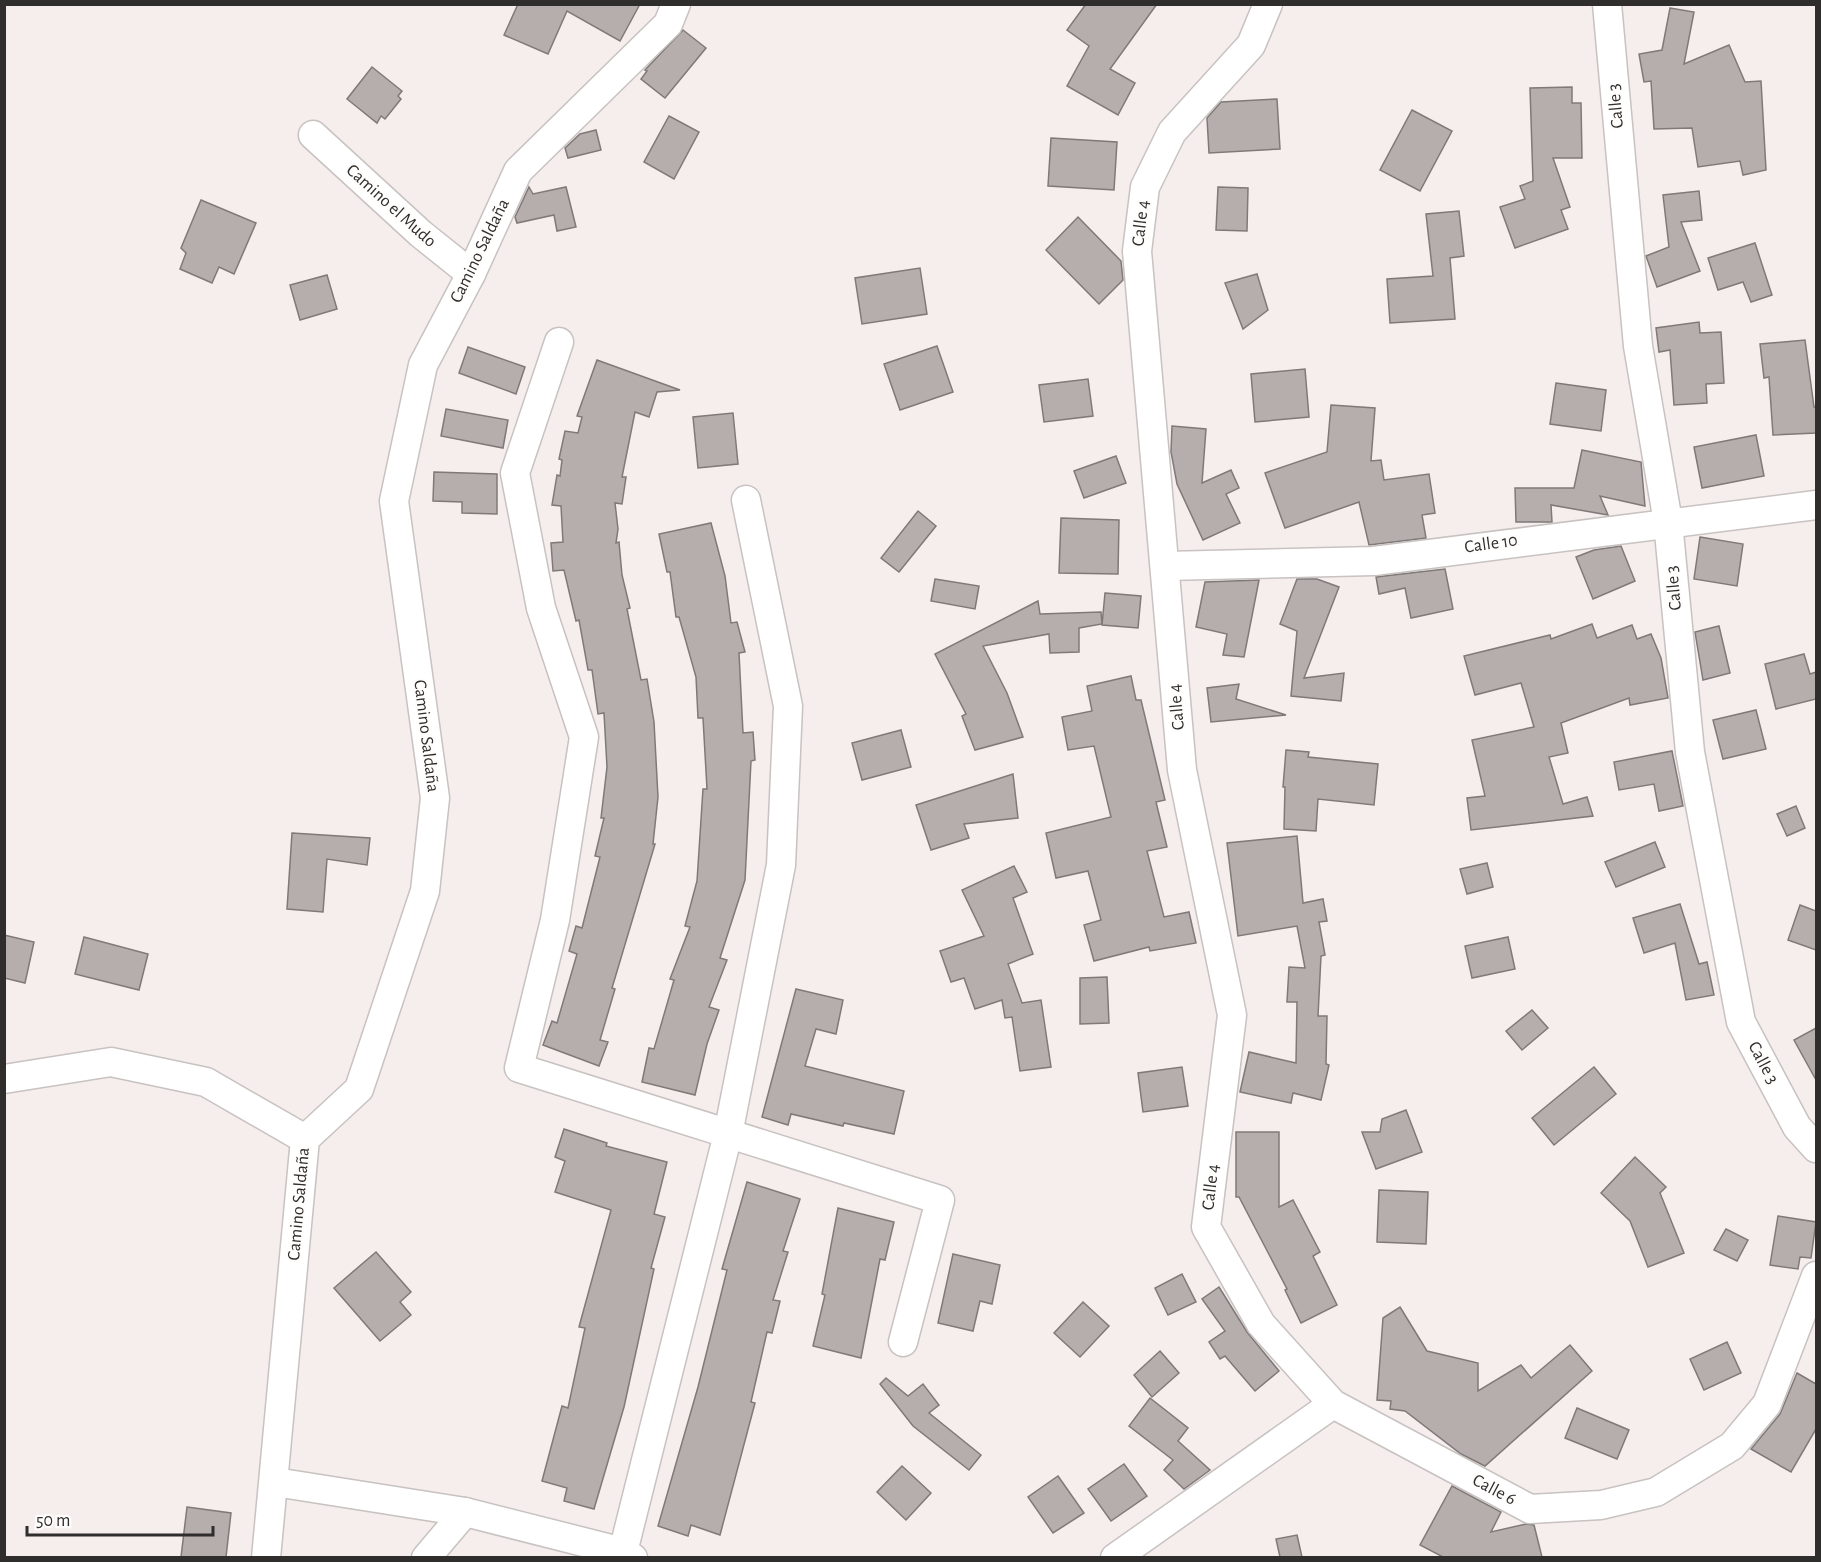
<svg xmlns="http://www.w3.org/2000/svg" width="1821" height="1562" font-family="'Alegreya Sans',sans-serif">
  <rect width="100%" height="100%" fill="#f5eeed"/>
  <g fill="#b5aead" stroke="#7f7978" stroke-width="1.5">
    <polygon points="518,4 640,4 620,41 567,11 548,54 504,35"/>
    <polygon points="1086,4 1157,4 1110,69 1135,83 1118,115 1067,86 1089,46 1067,30"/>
    <polygon points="1670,8 1694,12 1684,64 1729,45 1745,82 1761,81 1766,170 1743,175 1740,161 1698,167 1692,128 1654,129 1651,81 1644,82 1639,54 1662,50"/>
    <polygon points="683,30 706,48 665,98 641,79 647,71 645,70"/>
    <polygon points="372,67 402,91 398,96 401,99 385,119 381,116 377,123 347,99"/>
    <polygon points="1572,87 1572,103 1581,103 1582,158 1553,158 1570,207 1561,210 1568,229 1515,248 1500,207 1525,199 1520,186 1533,181 1530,88"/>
    <polygon points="1277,99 1280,149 1209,153 1207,118 1221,102"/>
    <polygon points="1412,110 1452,131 1420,191 1380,170"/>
    <polygon points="669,116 699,132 674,179 644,162"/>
    <polygon points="596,130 601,150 568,158 565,148 580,134"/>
    <polygon points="1051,138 1117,142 1114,190 1048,186"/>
    <polygon points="529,187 533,194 566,187 576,227 557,231 554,215 517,223 515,217"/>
    <polygon points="1218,187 1248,188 1247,231 1216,230"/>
    <polygon points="1699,191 1702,220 1681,222 1700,271 1657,287 1646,256 1669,247 1663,195"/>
    <polygon points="201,200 256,223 234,274 219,267 212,283 180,269 186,253 181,248"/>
    <polygon points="1459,211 1464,256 1450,258 1455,319 1390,323 1387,279 1433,276 1426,214"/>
    <polygon points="1078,217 1121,261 1123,280 1099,304 1046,250"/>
    <polygon points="1755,243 1772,295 1751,302 1743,282 1718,290 1708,258"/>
    <polygon points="920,268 927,314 862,324 855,278"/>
    <polygon points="1257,274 1268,310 1243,329 1225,283"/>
    <polygon points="327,275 337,309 300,320 290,285"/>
    <polygon points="1699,322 1700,333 1721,332 1724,383 1706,384 1707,403 1674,405 1670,350 1659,352 1656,328"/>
    <polygon points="1805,340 1814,407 1816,407 1816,433 1773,435 1769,377 1764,378 1760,344"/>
    <polygon points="937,346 953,392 900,410 884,364"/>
    <polygon points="468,347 525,367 516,394 459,373"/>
    <polygon points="597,360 680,390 657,392 649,417 635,412 622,477 626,477 622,504 615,503 618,529 616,543 619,542 622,575 630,608 627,609 641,680 647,679 654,722 658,797 653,844 655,844 612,988 615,989 600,1040 608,1042 599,1066 543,1045 552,1021 557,1023 577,954 569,951 576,926 582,928 600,857 595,856 604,818 601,818 607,767 604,713 598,714 592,670 588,670 579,620 576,621 564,570 553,571 551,543 563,542 561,506 552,505 557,475 560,476 562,460 559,459 565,431 578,433 582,417 577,416"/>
    <polygon points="1305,369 1309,417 1255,422 1251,374"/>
    <polygon points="1088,379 1093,416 1044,422 1039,385"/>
    <polygon points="1556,383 1606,390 1601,431 1550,424"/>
    <polygon points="1331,405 1375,408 1371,461 1381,460 1384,480 1429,474 1435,513 1422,515 1426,538 1369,545 1359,502 1285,528 1265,473 1327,452"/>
    <polygon points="446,409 508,420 503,448 441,436"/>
    <polygon points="733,413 738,464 698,468 693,417"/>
    <polygon points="1172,426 1206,429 1202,483 1231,470 1239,488 1226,494 1240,523 1203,540 1177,484 1171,452"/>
    <polygon points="1756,435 1764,476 1702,488 1694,447"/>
    <polygon points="1582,450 1641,462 1645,506 1600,496 1608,515 1551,505 1552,522 1516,522 1515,488 1574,488"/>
    <polygon points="1116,456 1126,483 1084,498 1074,471"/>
    <polygon points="434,472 497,474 497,514 462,513 462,502 433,501"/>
    <polygon points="918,511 936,526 899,572 881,558"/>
    <polygon points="1061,518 1119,520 1118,574 1059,573"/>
    <polygon points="711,523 725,576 731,623 737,622 745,652 739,653 743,733 753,732 755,760 751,761 745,880 720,958 727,960 709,1007 719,1010 707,1044 695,1095 642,1082 649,1048 654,1049 674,980 670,979 690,927 685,926 697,881 703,789 707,789 703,718 698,718 696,677 679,617 676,617 670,572 667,572 659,534"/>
    <polygon points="1700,537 1743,544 1737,586 1694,579"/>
    <polygon points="1621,546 1635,581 1593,599 1576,557 1594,550"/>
    <polygon points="1445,569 1453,609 1411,618 1405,588 1379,594 1376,577"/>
    <polygon points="935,579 979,586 975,609 931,601"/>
    <polygon points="1297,579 1317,579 1339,587 1304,678 1344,673 1341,701 1291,696 1297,631 1280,624"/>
    <polygon points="1259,580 1244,657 1223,655 1227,634 1196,627 1205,582"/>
    <polygon points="1105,593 1141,596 1138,628 1102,625"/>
    <polygon points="1038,601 1040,614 1101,612 1102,624 1079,628 1079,652 1050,653 1049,634 983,646 1007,693 1023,737 975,750 962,716 966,714 935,654"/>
    <polygon points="1592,624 1597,638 1632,625 1637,639 1651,634 1661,658 1668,698 1630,705 1629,698 1561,723 1568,753 1549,757 1563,804 1587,797 1593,816 1471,830 1467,798 1485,796 1472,740 1534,727 1521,683 1475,695 1464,656 1550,635 1551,639"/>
    <polygon points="1719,626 1730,673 1703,680 1695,632"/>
    <polygon points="1804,654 1810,674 1816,672 1816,699 1776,709 1765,664"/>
    <polygon points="1131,676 1136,700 1141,700 1165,800 1156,802 1167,847 1147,851 1164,917 1189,912 1196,943 1150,951 1149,947 1094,961 1084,925 1101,920 1088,871 1056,878 1046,833 1111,817 1094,746 1068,750 1062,717 1092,711 1087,686"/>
    <polygon points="1239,684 1236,699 1286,715 1211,722 1207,688"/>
    <polygon points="1756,710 1766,749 1723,759 1713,720"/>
    <polygon points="901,730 911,767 862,780 852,743"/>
    <polygon points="1286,750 1309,752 1308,757 1378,764 1374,805 1318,799 1316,831 1284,829 1285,787 1283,787"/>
    <polygon points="1672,751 1683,806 1659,811 1654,784 1619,790 1614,762"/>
    <polygon points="1013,774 1018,818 964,824 969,838 931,850 916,805"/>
    <polygon points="1796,806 1805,828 1787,836 1777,814"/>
    <polygon points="292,833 370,838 367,865 327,859 323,912 287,909"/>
    <polygon points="1297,836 1303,903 1323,899 1327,921 1319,922 1325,955 1321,956 1318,1016 1327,1016 1326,1064 1329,1065 1321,1100 1293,1093 1291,1103 1240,1092 1249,1052 1296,1063 1297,1002 1287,1002 1289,967 1305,968 1297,926 1238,936 1227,843"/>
    <polygon points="1655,842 1665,867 1616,887 1605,862"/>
    <polygon points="1487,863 1493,887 1467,894 1460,869"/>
    <polygon points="1014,866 1027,892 1013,898 1033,954 1008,964 1022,1003 1041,1000 1051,1067 1020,1071 1012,1017 1005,1018 1002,1000 975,1009 964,978 951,982 940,951 984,936 962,890"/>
    <polygon points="1680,904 1699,964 1707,962 1714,995 1686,1000 1675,943 1644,953 1633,918"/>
    <polygon points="1800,905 1816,911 1816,950 1788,940"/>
    <polygon points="4,935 34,942 25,983 4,978"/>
    <polygon points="84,937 148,954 139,990 75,974"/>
    <polygon points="1508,937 1515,969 1472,978 1465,946"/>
    <polygon points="1107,977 1109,1023 1080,1024 1080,978"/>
    <polygon points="796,989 843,1000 836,1034 816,1029 805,1066 904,1091 894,1134 844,1123 843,1126 791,1114 788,1125 762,1117"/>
    <polygon points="1532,1010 1548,1028 1522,1050 1506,1031"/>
    <polygon points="1816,1028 1816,1080 1794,1040"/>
    <polygon points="1182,1067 1188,1106 1143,1112 1138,1073"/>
    <polygon points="1594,1067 1616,1094 1554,1145 1532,1118"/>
    <polygon points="1406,1110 1422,1152 1376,1169 1362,1132 1380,1132 1382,1119"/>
    <polygon points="564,1129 607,1143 606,1146 667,1162 654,1214 665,1217 651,1268 654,1269 624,1407 594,1509 564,1501 567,1488 542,1481 562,1406 568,1408 585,1328 579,1327 611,1210 555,1192 565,1161 555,1157"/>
    <polygon points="1236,1132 1279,1132 1279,1207 1293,1200 1320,1252 1313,1256 1337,1305 1301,1323 1285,1290 1287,1289 1239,1197 1236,1197"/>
    <polygon points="1635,1157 1666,1187 1660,1193 1684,1253 1648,1267 1630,1221 1601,1193"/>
    <polygon points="747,1182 800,1199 783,1251 788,1252 773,1300 780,1301 772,1333 767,1332 751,1402 755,1403 720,1535 691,1525 688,1536 658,1526 698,1387 727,1270 722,1269"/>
    <polygon points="1379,1190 1428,1192 1426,1244 1377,1242"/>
    <polygon points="838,1208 894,1222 885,1260 880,1259 861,1358 813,1346 825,1295 822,1294"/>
    <polygon points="1778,1216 1816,1222 1811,1258 1800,1257 1798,1269 1770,1265"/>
    <polygon points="1726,1229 1748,1240 1737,1261 1714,1250"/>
    <polygon points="376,1252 411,1292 400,1302 411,1315 380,1341 334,1288"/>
    <polygon points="953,1254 1000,1265 992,1304 980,1301 973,1331 938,1323"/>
    <polygon points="1182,1274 1196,1302 1168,1315 1155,1288"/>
    <polygon points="1219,1287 1247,1332 1279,1371 1255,1391 1225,1356 1220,1359 1209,1342 1225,1331 1202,1299"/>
    <polygon points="1083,1302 1109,1326 1080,1357 1054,1333"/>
    <polygon points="1400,1307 1427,1351 1478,1363 1478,1391 1521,1365 1531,1378 1570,1345 1592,1371 1485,1466 1461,1454 1405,1411 1390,1409 1391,1401 1377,1400 1383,1318"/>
    <polygon points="1727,1342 1741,1373 1704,1390 1690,1359"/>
    <polygon points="1160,1351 1179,1373 1152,1397 1134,1375"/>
    <polygon points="1797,1373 1816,1384 1816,1429 1791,1472 1751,1449 1780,1414"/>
    <polygon points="886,1378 908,1396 923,1384 939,1405 929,1413 981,1455 969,1470 913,1426 880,1384"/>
    <polygon points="1150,1398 1188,1428 1178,1441 1210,1470 1184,1489 1164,1470 1173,1460 1129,1426"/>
    <polygon points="1577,1408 1629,1430 1617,1459 1565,1438"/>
    <polygon points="1124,1464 1147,1496 1111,1521 1088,1489"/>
    <polygon points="902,1466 931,1493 906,1520 877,1492"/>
    <polygon points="1058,1476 1084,1513 1053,1533 1028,1497"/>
    <polygon points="1452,1486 1501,1512 1491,1532 1526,1524 1534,1525 1542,1557 1443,1557 1420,1545"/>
    <polygon points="187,1507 231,1513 226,1557 181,1557"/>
    <polygon points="1297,1535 1302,1557 1280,1557 1276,1539"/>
  </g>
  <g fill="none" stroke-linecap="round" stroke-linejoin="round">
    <defs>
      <g id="minor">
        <polyline points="1268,4 1251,45 1172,132 1145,187 1137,251 1182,770 1232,1015 1206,1227 1261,1324 1333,1404 1530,1509 1601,1505 1656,1492 1732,1446 1767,1404 1816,1276"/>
        <polyline points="1607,4 1638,346 1668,522 1690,752 1741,1022 1797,1127 1816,1148"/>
        <polyline points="313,135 421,234 471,274"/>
        <polyline points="559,342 515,473 541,608 584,737 555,920 519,1068 940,1200 903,1342"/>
        <polyline points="1165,566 1374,561 1816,505"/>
        <polyline points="4,1079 111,1062 206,1082 305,1139"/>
        <polyline points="275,1482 465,1512 623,1552 633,1558"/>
        <polyline points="623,1552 728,1134 781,865 788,706 746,500"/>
        <polyline points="266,1558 305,1139 359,1089 425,891 435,798 394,501 423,365 471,274 518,171 668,24 676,4"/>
        <polyline points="426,1558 465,1512"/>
        <polyline points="1115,1558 1333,1404"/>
      </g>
    </defs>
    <use href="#minor" stroke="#c8c2c1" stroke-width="31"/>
    <use href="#minor" stroke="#fff" stroke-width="28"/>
  </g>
  <g text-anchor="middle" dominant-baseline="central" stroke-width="4.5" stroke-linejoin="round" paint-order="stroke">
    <g font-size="18" fill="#302d2d" stroke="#fefdfc">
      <text transform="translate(1616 106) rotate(-95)">Calle 3</text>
      <text transform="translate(391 206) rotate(42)">Camino el Mudo</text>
      <text transform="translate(1141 223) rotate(-83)">Calle 4</text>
      <text transform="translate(480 251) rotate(-64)">Camino Saldaña</text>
      <text transform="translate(1491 544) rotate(-8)">Calle 10</text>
      <text transform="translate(1674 588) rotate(-95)">Calle 3</text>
      <text transform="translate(1177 707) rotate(-95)">Calle 4</text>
      <text transform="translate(426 736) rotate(83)">Camino Saldaña</text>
      <text transform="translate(1763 1063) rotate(62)">Calle 3</text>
      <text transform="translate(1211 1187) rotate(-83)">Calle 4</text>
      <text transform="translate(299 1204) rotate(-85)">Camino Saldaña</text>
      <text transform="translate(1494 1490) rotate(28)">Calle 6</text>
    </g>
  </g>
  <rect width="1821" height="1562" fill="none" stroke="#302d2d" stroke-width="12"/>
  <path d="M27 1526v9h186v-9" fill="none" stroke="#302d2d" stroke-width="3"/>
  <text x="36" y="1526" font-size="18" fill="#302d2d" stroke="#fefdfc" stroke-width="4.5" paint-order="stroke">50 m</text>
</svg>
